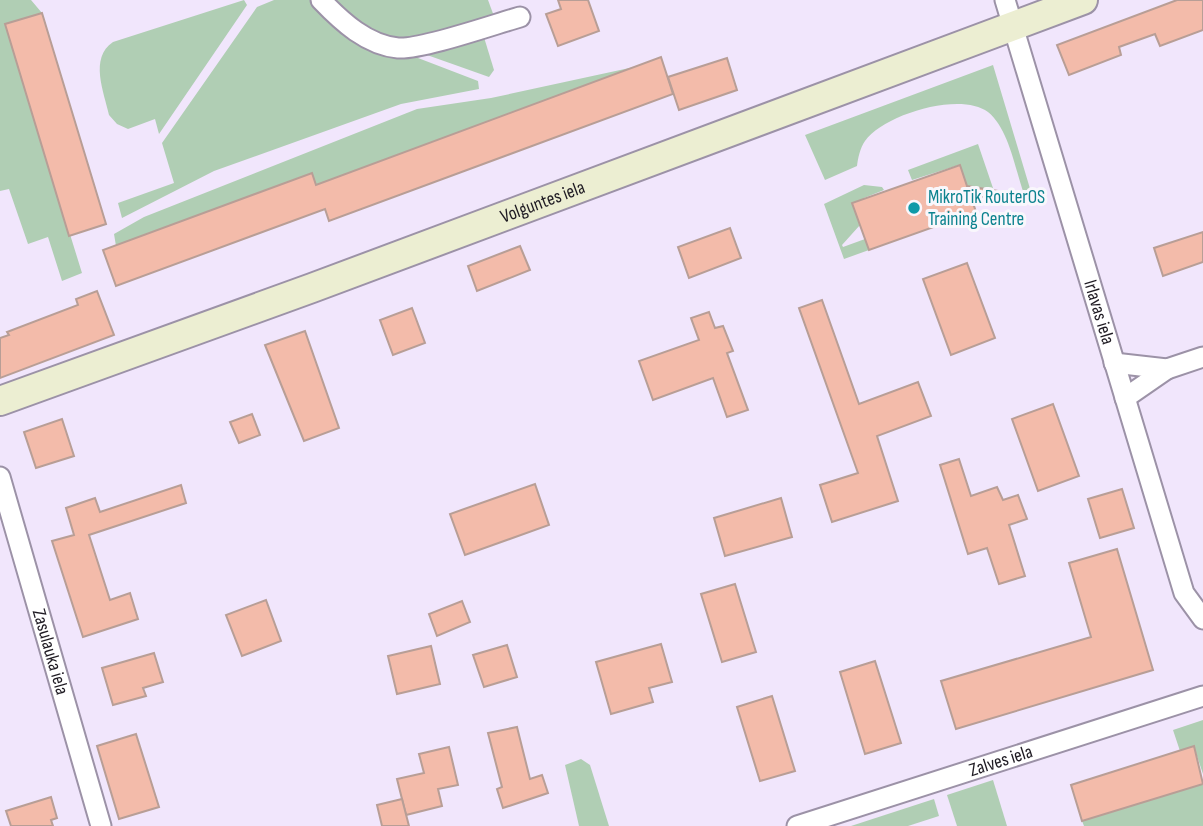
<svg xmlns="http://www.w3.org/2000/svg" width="1203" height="826" font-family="'Sofia Sans Condensed',sans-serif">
  <rect width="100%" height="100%" fill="#f1e6fc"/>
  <g fill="#b0ceb4">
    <polygon points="0,0 31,0 42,13 5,25 82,273 62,281 48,237 28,244 9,189 0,191"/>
    <path d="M 244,0 L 247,5 L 159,134 L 155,119 L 128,129 L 117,124 L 109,115 C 104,92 89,58 113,42 Z"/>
    <polygon points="274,0 311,0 405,53 478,81 479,89 401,104 214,171 122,218 118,203 174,183 162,143 257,7"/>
    <polygon points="328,0 488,0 495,19 410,42 368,33"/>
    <polygon points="483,34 494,70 489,77 413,50"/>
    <path d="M 993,65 L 1031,192 L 1024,194 C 1015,169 1009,129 988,112 C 960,91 883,115 865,141 C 860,148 858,158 857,166 L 825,180 L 805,135 Z"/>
    <polygon points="634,67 646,104 642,106 628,70 316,185 116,246 114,234 144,217 417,109 491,98"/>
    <polygon points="978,144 994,191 967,187 959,165 912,180 908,170"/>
    <polygon points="864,185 882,187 884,190 864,198 860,225 842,245 843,247 865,239 869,250 844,259 824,204"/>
    <polygon points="1203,720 1203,774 1194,747 1180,751 1173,730"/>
    <polygon points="581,759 590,765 609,826 579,826 565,765"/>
    <polygon points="993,780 1007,826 957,826 947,795"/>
    <polygon points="1203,784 1203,826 1084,826 1082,821"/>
    <polygon points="934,799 939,816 908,826 851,826"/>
  </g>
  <g fill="#f3bbaa" stroke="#b89e96" stroke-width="2">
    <polygon points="558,0 588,0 599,31 558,46 546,14 561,9"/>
    <polygon points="1177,0 1203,0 1203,30 1160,46 1155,34 1119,47 1121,55 1069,75 1057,45"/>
    <polygon points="42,13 106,224 69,236 5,24"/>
    <polygon points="661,57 673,94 329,221 325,209 116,286 103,250 312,173 316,185"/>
    <polygon points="727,58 737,90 679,110 668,77"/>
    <polygon points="960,165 967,186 998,191 972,200 976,212 869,250 852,203"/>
    <polygon points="730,228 741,258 689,278 678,247"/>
    <polygon points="1203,232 1203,262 1163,276 1154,248"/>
    <polygon points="520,246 530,270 477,291 468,266"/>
    <polygon points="967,263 995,338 951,355 923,279"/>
    <polygon points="97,291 114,335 0,378 0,338 9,335 7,332 78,305 76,299"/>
    <polygon points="822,300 859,404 918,382 931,416 877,436 898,501 832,522 820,485 858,473 799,308"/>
    <polygon points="412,308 425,343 393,355 380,320"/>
    <polygon points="709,312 715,328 723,326 733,351 727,353 748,410 727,417 713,378 653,400 639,361 699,340 691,318"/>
    <polygon points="305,331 339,428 304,441 265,345"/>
    <polygon points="1053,404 1079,476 1038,491 1012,419"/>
    <polygon points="252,414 260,435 239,443 230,422"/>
    <polygon points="62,419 74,456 36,468 24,432"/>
    <polygon points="959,459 971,496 997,487 1003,500 1018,495 1027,519 1009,525 1025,576 999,584 987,548 968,554 940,465"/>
    <polygon points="535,484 549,525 465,555 450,514"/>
    <polygon points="181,485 186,503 89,535 110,600 130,593 138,619 83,637 52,541 74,535 66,508 95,498 100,512"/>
    <polygon points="1122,489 1134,528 1100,538 1088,499"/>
    <polygon points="781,498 792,537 725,556 714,518"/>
    <polygon points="1117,549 1153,670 956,729 941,681 1091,637 1069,563"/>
    <polygon points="735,584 756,652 722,662 701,594"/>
    <polygon points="266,600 281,641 242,656 226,615"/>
    <polygon points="462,601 470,622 437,636 429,614"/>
    <polygon points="661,644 672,682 649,688 653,702 611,714 596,662"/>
    <polygon points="507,645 517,677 484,687 473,655"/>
    <polygon points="431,646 440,684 397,694 388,656"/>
    <polygon points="154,653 163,682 143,688 146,696 113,705 102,668"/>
    <polygon points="875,661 901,743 865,754 840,672"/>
    <polygon points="772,696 795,771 760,781 737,707"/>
    <polygon points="517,727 530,779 542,775 548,793 503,808 497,789 502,787 488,733"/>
    <polygon points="136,734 159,807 119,819 97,746"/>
    <polygon points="1194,746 1203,784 1082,821 1071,785"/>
    <polygon points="449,747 458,785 438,789 442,806 406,815 397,779 424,773 419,754"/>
    <polygon points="51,797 57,818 51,820 53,826 11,826 6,811"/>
    <polygon points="402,799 409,826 382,826 377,805"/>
  </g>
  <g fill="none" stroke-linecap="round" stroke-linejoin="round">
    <defs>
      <g id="street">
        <path d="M 321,0 C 342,22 367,45 398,48 C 421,50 495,24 520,17"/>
        <path id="s1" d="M 1005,0 L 1184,593 L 1203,619"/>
        <polyline points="1114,363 1167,369 1203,357"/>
        <polyline points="1125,398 1167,369"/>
        <path id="s2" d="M 0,477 L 101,826"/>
        <path id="s3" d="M 797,826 L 1203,696"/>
      </g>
      <g id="secondary">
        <path id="s4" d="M 0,401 L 312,288 L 1083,0"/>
      </g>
    </defs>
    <use href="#street" stroke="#9c92a7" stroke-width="23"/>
    <use href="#secondary" stroke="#9c92a7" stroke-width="32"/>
    <use href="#street" stroke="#fff" stroke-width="19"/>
    <use href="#secondary" stroke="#eceed2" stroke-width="28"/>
  </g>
  <circle fill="#0f9aa8" stroke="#f9f7fc" stroke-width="2.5" cx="914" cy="208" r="7"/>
  <g text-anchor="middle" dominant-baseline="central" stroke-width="6" stroke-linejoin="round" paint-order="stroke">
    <g font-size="19" fill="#0d838f" stroke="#f9f7fc" text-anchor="start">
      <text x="928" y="197">MikroTik RouterOS<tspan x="928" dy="22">Training Centre</tspan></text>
    </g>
    <g font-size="19" fill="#1f1b23" stroke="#f9f7fc">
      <text stroke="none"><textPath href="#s4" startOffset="578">Volguntes iela</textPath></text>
      <text stroke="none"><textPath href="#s1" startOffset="326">Irlavas iela</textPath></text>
      <text stroke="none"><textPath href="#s2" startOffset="182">Zasulauka iela</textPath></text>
      <text stroke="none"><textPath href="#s3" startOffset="214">Zalves iela</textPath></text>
    </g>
  </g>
</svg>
